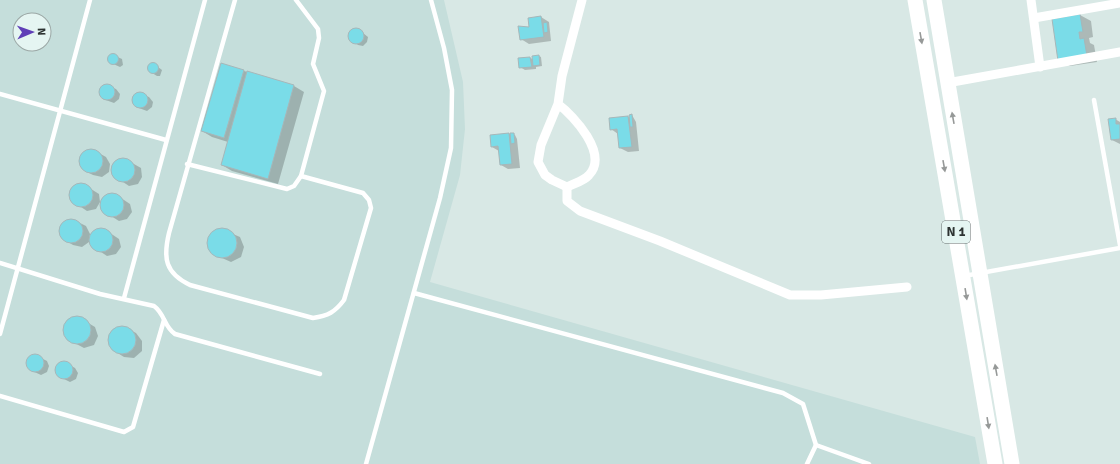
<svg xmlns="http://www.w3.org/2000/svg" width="1120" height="464" font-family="Signika,sans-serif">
  <rect width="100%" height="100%" fill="#d8e8e5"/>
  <path fill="#c5dedb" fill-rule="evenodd" d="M 0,0 L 444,0 L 463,82 L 465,129 L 460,175 L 430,282 L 975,437 L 980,464 L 0,464 ZM 20,20 L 44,20 L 44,44 L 20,44 Z"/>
  <g fill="#0003">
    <polygon points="1080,15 1091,21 1093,37 1089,38 1090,43 1094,45 1097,62 1070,66 1059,60"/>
    <polygon points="541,17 549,22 551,41 529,44 521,39 519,27 530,28 529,19"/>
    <polygon points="354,29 359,30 368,37 367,42 363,46 358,45 349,38 350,33"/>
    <polygon points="113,55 122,59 123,65 120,67 111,63 109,60"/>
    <polygon points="539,56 541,57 542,66 536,67 536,69 525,70 520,67 519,59 530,58 533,59"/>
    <polygon points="154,64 162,70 160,76 157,76 149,71 151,65"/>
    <polygon points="244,71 294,86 304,92 278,184 232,171 222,165 228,142 212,137 202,131"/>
    <polygon points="105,85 116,89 120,94 119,99 114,103 103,99 100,94 101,88"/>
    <polygon points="138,93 149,97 153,102 152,107 147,111 136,107 132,102 133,96"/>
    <polygon points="632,115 636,122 639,151 628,152 620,148 618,134 611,129 628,117 630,118"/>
    <polygon points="1115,119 1120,122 1120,144 1112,140"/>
    <polygon points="509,134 515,135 517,139 520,168 508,169 501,165 499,151 492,147"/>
    <polygon points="89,150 97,152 106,157 110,164 109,172 102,177 93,175 85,171 80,163 82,155"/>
    <polygon points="125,159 141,168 142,177 138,184 129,186 114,176 112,167 117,160"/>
    <polygon points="83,184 99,194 100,202 96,209 87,211 72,201 70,193 75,185"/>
    <polygon points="115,194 130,204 132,212 127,219 119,221 103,211 102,203 106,196"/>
    <polygon points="69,220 78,222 86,226 90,234 89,242 82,247 73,245 65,240 60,233 62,225"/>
    <polygon points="104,229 119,239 121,247 116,254 107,256 92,246 90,238 95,231"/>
    <polygon points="221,229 240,237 244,247 241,257 231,262 213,254 208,244 211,234"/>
    <polygon points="78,317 95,327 98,336 94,345 84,348 67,339 64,329 68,321"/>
    <polygon points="118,328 128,329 136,333 142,341 142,351 134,358 124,357 116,352 110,344 110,335"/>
    <polygon points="35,355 47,361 49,366 47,372 41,375 30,370 27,363 29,357"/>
    <polygon points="64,362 75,368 78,373 76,379 70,382 58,376 55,370 58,364"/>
  </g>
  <g fill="#7adce8" stroke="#a7b7b9">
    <polygon points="1080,14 1083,32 1079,32 1080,39 1084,38 1087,56 1058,61 1052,19"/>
    <polygon points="541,16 544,37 520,40 518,26 529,27 528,18"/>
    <polygon points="547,22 548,32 544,33 543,23"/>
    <circle cx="356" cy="36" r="8"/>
    <circle cx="113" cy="59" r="5.5"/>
    <polygon points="539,55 540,65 533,66 532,56"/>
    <polygon points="530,57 532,67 519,68 518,58"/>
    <circle cx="153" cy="68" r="5.5"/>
    <polygon points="221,63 244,70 224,138 201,131"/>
    <polygon points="247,71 294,85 268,179 221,165"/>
    <circle cx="107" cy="92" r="8"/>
    <circle cx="140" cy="100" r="8"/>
    <polygon points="632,114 633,127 630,127 629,115"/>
    <polygon points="628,116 632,147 619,148 617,129 610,130 609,118"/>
    <polygon points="1116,118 1116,124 1120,124 1120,139 1111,140 1108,119"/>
    <polygon points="509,133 512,164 500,165 498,146 491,147 490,135"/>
    <polygon points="510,133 514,133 515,143 511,144"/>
    <circle cx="91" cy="161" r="12"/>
    <circle cx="123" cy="170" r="12"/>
    <circle cx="81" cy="195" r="12"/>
    <circle cx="112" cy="205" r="12"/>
    <circle cx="71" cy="231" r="12"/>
    <circle cx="101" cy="240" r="12"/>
    <circle cx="222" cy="243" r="15"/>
    <circle cx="77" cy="330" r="14"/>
    <circle cx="122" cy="340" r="14"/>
    <circle cx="35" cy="363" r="9"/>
    <circle cx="64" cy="370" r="9"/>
  </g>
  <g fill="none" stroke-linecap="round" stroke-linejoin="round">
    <g stroke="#fff" stroke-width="4.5">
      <path d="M 235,0 L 169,233 C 163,258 165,273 190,285 L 313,318 C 328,316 335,312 344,300 L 371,208 L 369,200 L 363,193 L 301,176 L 324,91 L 313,64 L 319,38 L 318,29 L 296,0"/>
      <polyline points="0,94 166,140"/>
      <polyline points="1094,100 1120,245"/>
      <polyline points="187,164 287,189 294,186 301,176"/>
      <path d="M 0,263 L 100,294 L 154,306 C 165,314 164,327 175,334 L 320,374"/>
      <polyline points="964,276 1120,248"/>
      <polyline points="414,293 783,393 803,404 816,445 869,464"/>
      <polyline points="124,298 205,0"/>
      <polyline points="0,334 90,0"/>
      <polyline points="0,396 124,432 133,427 164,320"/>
      <polyline points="366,464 440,198 451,148 452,90 444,48 431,0"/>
      <polyline points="807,464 816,445"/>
    </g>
    <g stroke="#fff" stroke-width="9">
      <polyline points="1031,0 1040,67"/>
      <polyline points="1034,18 1120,3"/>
      <polyline points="947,83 1120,52"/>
      <path d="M 558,104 C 574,116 609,154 589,175 C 584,181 575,183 567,187 L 552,180 L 545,175 L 538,162 L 541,145 L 558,104 L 562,76 L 582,0"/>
      <polyline points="567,187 567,201 580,211 660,241 790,295 821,295 907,287"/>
    </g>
    <g stroke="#fff" stroke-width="15">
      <polyline points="915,0 995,464"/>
      <polyline points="934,0 1012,464"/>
    </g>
  </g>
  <defs><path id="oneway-solid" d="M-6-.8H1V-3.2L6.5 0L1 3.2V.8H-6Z"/></defs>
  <g fill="#969998">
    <use href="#oneway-solid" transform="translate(921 38) rotate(80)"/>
    <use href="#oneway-solid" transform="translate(953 118) rotate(-100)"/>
    <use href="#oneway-solid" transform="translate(944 166) rotate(80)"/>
    <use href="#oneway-solid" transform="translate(966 294) rotate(81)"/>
    <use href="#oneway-solid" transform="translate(996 370) rotate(-100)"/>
    <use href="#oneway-solid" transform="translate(988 423) rotate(81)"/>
  </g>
  <g text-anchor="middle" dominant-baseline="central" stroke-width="4" stroke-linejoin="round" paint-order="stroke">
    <rect fill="#e5f5f2" stroke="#646d6c" stroke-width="1" x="942" y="221" width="28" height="22" rx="3"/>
    <g font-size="13" font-weight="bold" fill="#2d3332">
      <text x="956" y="232">N 1</text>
    </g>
  </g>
  <g transform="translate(32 32) rotate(88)"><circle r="19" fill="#e5f5f2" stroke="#9ba7a5"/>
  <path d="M0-3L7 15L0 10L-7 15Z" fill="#5f3fb7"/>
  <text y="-6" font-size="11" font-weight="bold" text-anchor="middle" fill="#2d3332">N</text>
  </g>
</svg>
